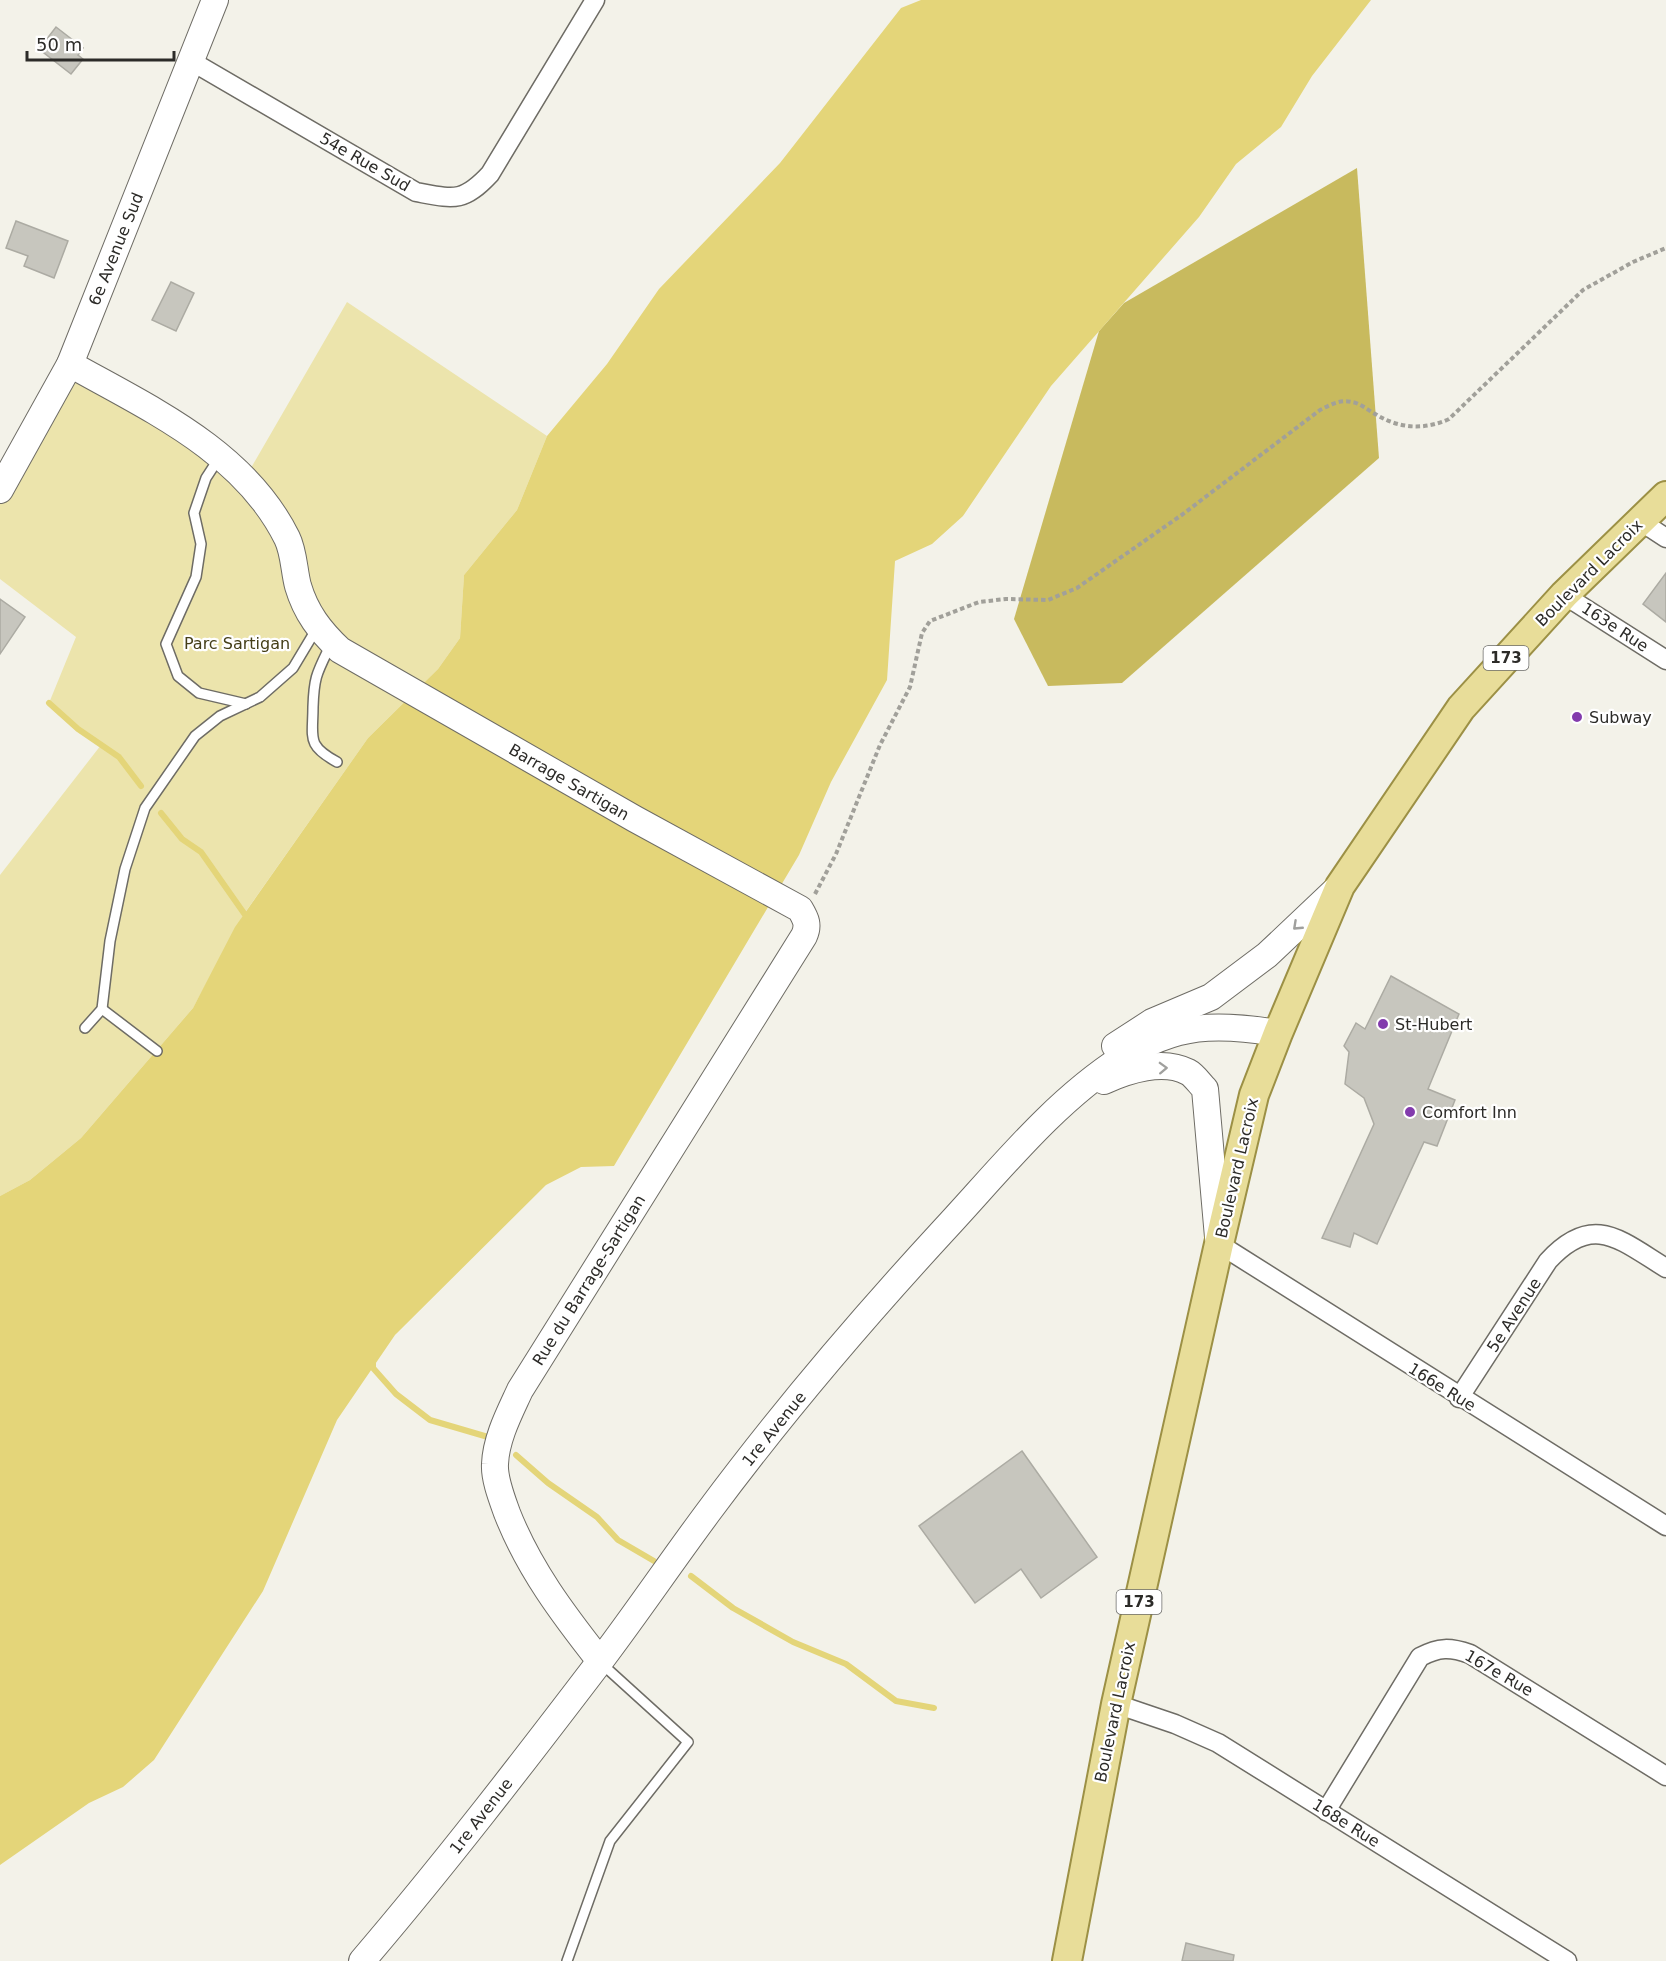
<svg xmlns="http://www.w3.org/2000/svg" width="1666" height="1961" font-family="'DejaVu Sans',sans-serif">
  <rect width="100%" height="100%" fill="#f3f2e9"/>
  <polygon fill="#ece4ac" points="347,302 547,436 517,510 464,575 460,638 438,669 368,738 244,914 193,1008 81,1138 30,1180 0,1196 0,875 101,745 49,703 76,637 0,579 0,490 70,364 244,480"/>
  <polygon fill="#c8ba5e" points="1357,168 1379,458 1122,683 1048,686 1014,619 1099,331 1124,303"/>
  <polygon fill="#e4d579" points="921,0 1371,0 1312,76 1281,127 1236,164 1199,217 1051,386 963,516 932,544 895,561 887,680 831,782 799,855 614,1166 581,1167 546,1185 395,1335 337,1420 263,1591 154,1760 123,1787 89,1803 0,1865 0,1196 30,1180 81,1138 193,1008 235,927 368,738 438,669 460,638 464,575 517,510 547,436 607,364 659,289 780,163 901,8"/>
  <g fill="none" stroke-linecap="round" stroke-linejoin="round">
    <g stroke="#e4d579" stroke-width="6">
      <polyline points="49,703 78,729 119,757 141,786"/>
      <polyline points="161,813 182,839 201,852 248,919"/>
      <polyline points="373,1362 373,1368 396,1394 430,1420 488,1437"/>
      <polyline points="516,1455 548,1483 597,1517 618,1540 654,1561"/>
      <polyline points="691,1576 733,1608 793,1642 846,1664 896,1701 934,1708"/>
    </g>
  </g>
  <g fill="#c7c6be" stroke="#acaba3" stroke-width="1.5">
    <polygon points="56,27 83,48 78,55 83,59 71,74 39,49"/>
    <polygon points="16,221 68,241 54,278 24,266 28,256 6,248"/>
    <polygon points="171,282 194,293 176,331 152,320"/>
    <polygon points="1666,573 1666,622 1643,604"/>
    <polygon points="0,599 25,617 0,654"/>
    <polygon points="1391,976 1459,1014 1428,1089 1455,1100 1437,1146 1424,1142 1377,1244 1354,1233 1350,1247 1322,1238 1374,1124 1364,1098 1345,1084 1349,1052 1344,1046 1356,1023 1365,1029"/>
    <polygon points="1022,1451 1097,1557 1041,1598 1021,1569 975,1603 919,1526"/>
    <polygon points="1186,1943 1234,1955 1233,1961 1182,1961"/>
  </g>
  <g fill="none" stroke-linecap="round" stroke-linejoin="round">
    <defs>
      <g id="lane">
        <polyline points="219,458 206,478 194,513 201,544 196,577 166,644 178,676 199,693 246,704"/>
        <path d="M 331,644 C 317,673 314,676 313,707 C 313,738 306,745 337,762"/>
        <polyline points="102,1009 157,1051"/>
        <polyline points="85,1028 102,1009 110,941 125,869 145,808 195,736 220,716 260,697 293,668 317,628"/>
        <polyline points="567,1961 610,1841 688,1742 602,1664"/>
      </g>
      <g id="street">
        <path d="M 191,61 L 416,192 C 454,199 463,203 490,174 L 595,0"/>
        <polyline points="1640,521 1666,538"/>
        <polyline points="1564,595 1666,660"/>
        <polyline points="1219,1244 1666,1526"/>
        <path d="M 1459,1398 L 1548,1261 C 1593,1212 1620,1240 1666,1268"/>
        <polyline points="1116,1704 1175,1724 1218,1743 1567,1961"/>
        <path d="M 1326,1811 L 1420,1657 C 1439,1647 1450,1647 1470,1654 L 1666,1776"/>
      </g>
      <g id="secondary">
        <path d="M 70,364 C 150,409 244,451 287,538 C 294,552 294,571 298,586 C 306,613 320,631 340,650 L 635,819 L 800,909 C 806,919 809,925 804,936 L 520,1390 C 510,1412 496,1438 495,1464 C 494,1479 502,1499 507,1513 C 529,1569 563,1614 600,1661"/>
        <polyline points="0,490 70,364 215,0"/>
        <polyline points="1115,1046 1152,1022 1211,997 1267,955 1340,886"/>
        <path d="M 1104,1081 C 1128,1070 1163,1059 1188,1072 C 1194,1075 1200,1084 1205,1089 L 1218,1237"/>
        <path d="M 362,1961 C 444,1865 521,1765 598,1664 C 636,1614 671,1562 709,1511 C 781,1414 861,1320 943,1231 C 999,1171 1052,1103 1122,1058 C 1176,1023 1217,1023 1278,1033"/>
      </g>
      <polyline id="primary" points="1067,1961 1116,1704 1219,1244 1254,1095 1278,1033 1340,886 1461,708 1564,595 1666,496"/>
    </defs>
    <use href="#lane" stroke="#6e6c65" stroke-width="12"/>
    <use href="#street" stroke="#6e6c65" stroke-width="21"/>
    <use href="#secondary" stroke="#6e6c65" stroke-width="28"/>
    <use href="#primary" stroke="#9c9045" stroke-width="32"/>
    <path stroke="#a1a09a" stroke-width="4" stroke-dasharray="4.5 3" stroke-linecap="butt" d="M 815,894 L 836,854 L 880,745 L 910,687 L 922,633 L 930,621 L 979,602 L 1006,599 L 1048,600 L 1077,588 L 1183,514 L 1320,410 C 1330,405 1340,399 1352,402 C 1360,403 1369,411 1377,415 C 1400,429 1425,430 1449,419 L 1583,290 L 1633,262 L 1666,248"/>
    <use href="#lane" stroke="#fff" stroke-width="9"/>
    <use href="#street" stroke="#fff" stroke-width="18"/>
    <use href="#secondary" stroke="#fff" stroke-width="26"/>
    <use href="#primary" stroke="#e8dd99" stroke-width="28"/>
  </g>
  <defs><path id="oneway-chevron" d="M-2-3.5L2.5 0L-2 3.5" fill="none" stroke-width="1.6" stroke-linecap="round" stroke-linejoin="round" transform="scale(1.5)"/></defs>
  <g stroke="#a0a09e">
    <use href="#oneway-chevron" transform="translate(1297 926) rotate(137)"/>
    <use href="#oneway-chevron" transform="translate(1163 1068) rotate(-2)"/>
  </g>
  <g fill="#833bad" stroke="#fff" stroke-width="2">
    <circle cx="1577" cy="717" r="6"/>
    <circle cx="1383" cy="1024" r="6"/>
    <circle cx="1410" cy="1112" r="6"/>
  </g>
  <g text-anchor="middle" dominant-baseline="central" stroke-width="4.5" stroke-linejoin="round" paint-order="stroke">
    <g fill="#fff" stroke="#6b6b68" stroke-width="1.5">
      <rect x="1483.5" y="646" width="45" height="24" rx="4.5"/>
      <rect x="1116.5" y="1590" width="45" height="24" rx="4.5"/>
    </g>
    <g font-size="15" font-weight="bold" fill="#2c2b28">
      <text x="1506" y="658">173</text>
      <text x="1139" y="1602">173</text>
    </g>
    <g font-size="16" fill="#2c2b28" stroke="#fff">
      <text transform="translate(365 162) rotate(30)">54e Rue Sud</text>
      <text transform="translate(116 249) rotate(-68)">6e Avenue Sud</text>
      <text transform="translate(1589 573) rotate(-45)">Boulevard Lacroix</text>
      <text transform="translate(1615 627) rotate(33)">163e Rue</text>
      <text transform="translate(569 782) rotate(30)">Barrage Sartigan</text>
      <text transform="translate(1237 1168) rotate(-77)">Boulevard Lacroix</text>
      <text transform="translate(589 1280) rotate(-58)">Rue du Barrage-Sartigan</text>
      <text transform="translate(1514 1315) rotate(-57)">5e Avenue</text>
      <text transform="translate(1442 1387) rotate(32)">166e Rue</text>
      <text transform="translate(774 1429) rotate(-51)">1re Avenue</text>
      <text transform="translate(1499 1673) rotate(30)">167e Rue</text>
      <text transform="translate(1115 1712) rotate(-78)">Boulevard Lacroix</text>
      <text transform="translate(481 1816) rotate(-52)">1re Avenue</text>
      <text transform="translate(1346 1823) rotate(32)">168e Rue</text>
    </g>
    <g font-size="16" fill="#443e17" stroke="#fff">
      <text x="237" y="643">Parc Sartigan</text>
    </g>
    <g font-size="16" fill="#2c2b28" stroke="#fff" text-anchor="start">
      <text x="1589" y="717">Subway</text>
      <text x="1395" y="1024">St-Hubert</text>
      <text x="1422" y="1112">Comfort Inn</text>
    </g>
  </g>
  <path d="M27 51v9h147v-9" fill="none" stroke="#2c2b28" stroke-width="3"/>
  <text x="36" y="51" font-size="18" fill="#2c2b28" stroke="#ffffff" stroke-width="4.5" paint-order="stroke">50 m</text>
</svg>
